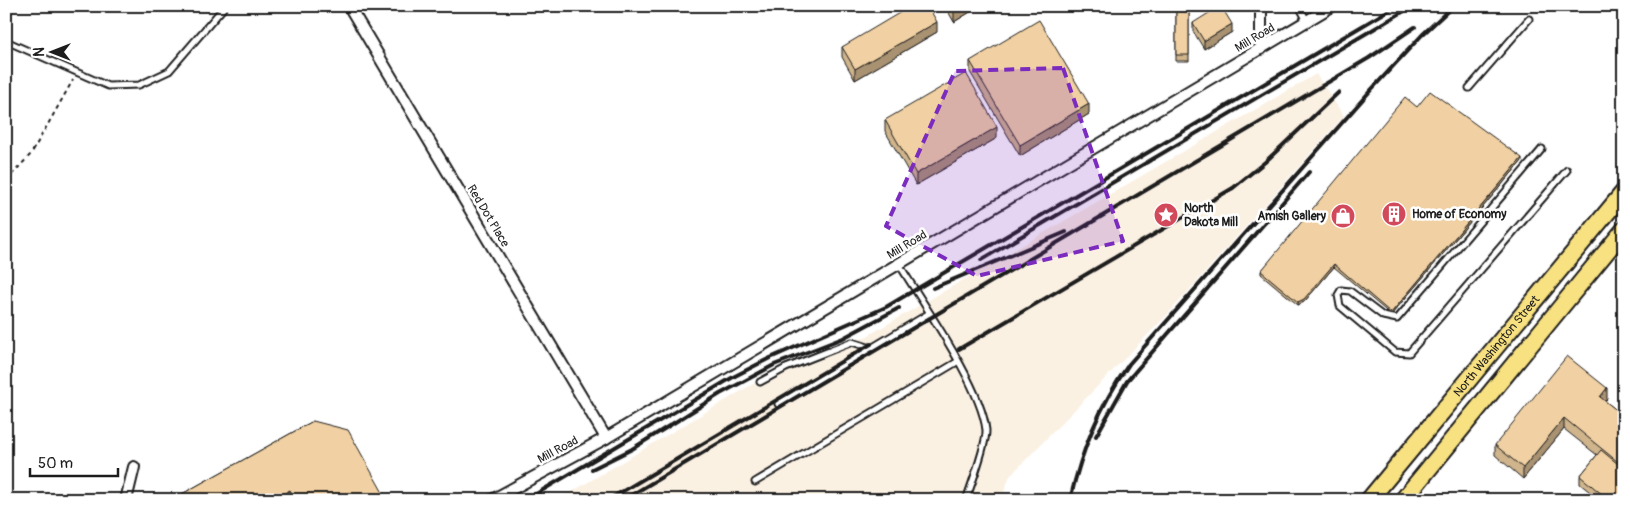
<svg xmlns="http://www.w3.org/2000/svg" width="1630" height="506" font-family="Pangolin,sans-serif">
  <rect width="100%" height="100%" fill="#fff"/>
  <filter id="ink" filterUnits="userSpaceOnUse"><feTurbulence type="fractalNoise" baseFrequency=".02" numOctaves="2"/><feDisplacementMap in="SourceGraphic" scale="10" xChannelSelector="R" yChannelSelector="G"/><feConvolveMatrix kernelMatrix="1 2 1 2 8 2 1 2 1" color-interpolation-filters="sRGB"/></filter>
  <g filter="url(#ink)">
    <polygon fill="#fbf1e3" points="1316,74 1344,116 1169,313 1010,476 1001,500 558,500 758,381 867,336"/>
    <g fill="none" stroke-linecap="round" stroke-linejoin="round">
      <defs>
        <g id="service">
          <polyline points="1299,6 1307,21"/>
          <polyline points="6,41 108,86 139,85 169,71 225,6"/>
          <polyline points="1469,88 1529,19"/>
          <polyline points="1542,149 1397,319 1383,316 1350,291 1341,290 1338,295 1340,306 1395,352 1409,353 1567,170"/>
          <path d="M 899,264 C 923,304 981,386 986,430 C 987,442 971,486 966,500"/>
          <polyline points="760,382 786,368 852,342 871,348"/>
          <polyline points="778,404 928,314"/>
          <polyline points="755,482 957,362"/>
        </g>
        <g id="minor">
          <polyline points="349,6 606,438"/>
          <polyline points="1261,6 1261,49"/>
          <polyline points="126,500 134,467"/>
          <polyline points="492,500 606,438 1332,6"/>
        </g>
        <g id="primary">
          <path id="s1" d="M 1369,500 L 1624,192"/>
          <polyline points="1403,500 1624,230"/>
        </g>
      </defs>
      <use href="#service" stroke="#1c1c1c" stroke-width="9"/>
      <use href="#minor" stroke="#1c1c1c" stroke-width="14"/>
      <use href="#primary" stroke="#1c1c1c" stroke-width="20"/>
      <polyline stroke="#1c1c1c" stroke-width="2" stroke-dasharray="4 4" stroke-linecap="butt" points="6,181 31,154 73,80"/>
      <use href="#service" stroke="#fff" stroke-width="5"/>
      <use href="#minor" stroke="#fff" stroke-width="10"/>
      <use href="#primary" stroke="#f8e181" stroke-width="16"/>
      <g stroke="#1c1c1c" stroke-width="4">
        <polyline points="981,260 1406,10"/>
        <polyline points="933,288 1066,232"/>
        <polyline points="959,349 1233,188 1265,162 1339,92"/>
        <polyline points="1096,436 1127,381 1309,172"/>
        <polyline points="592,469 632,449 720,394 774,365 843,338 899,308"/>
        <polyline points="526,500 735,376 768,359 886,307 1396,6"/>
        <polyline points="608,500 871,344"/>
        <polyline points="623,500 1369,58 1415,27"/>
        <path d="M 1070,500 C 1082,449 1099,407 1129,364 L 1371,90 L 1422,35 L 1453,6"/>
      </g>
    </g>
    <g fill="#cfb48c" stroke="#1c1c1c">
      <polygon points="945,6 980,6 954,22"/>
      <polygon points="1176,11 1189,12 1189,61 1176,61"/>
      <polygon points="1193,23 1232,32 1204,49 1193,31"/>
      <polygon points="937,32 855,80 842,57 842,47"/>
      <polygon points="970,61 1089,114 1020,156 970,72"/>
      <polygon points="1417,107 1522,161 1391,315 1334,267 1304,302 1298,305 1261,274 1261,271"/>
      <polygon points="885,120 997,138 916,185 885,131"/>
      <polygon points="1607,399 1605,401 1624,416 1624,500 1600,500 1580,484 1580,476 1597,455 1564,429 1523,479 1495,455 1495,445"/>
      <polygon points="313,421 387,500 182,500 182,494"/>
    </g>
    <g fill="#a99272" stroke="#1c1c1c">
      <polygon points="962,6 980,6 954,22 954,11"/>
      <polygon points="937,22 937,32 855,80 855,69"/>
      <polygon points="1232,24 1232,32 1204,49 1204,41"/>
      <polygon points="1089,104 1089,114 1020,156 1020,145"/>
      <polygon points="997,127 997,138 916,185 916,174"/>
      <polygon points="1522,158 1522,161 1391,315 1391,313"/>
      <polygon points="1334,264 1334,267 1304,302 1298,305 1298,302"/>
      <polygon points="1607,388 1607,399 1600,407 1600,397"/>
      <polygon points="1564,418 1564,429 1523,479 1523,468"/>
      <polygon points="290,490 290,500 272,500"/>
    </g>
    <g fill="#f1d1a3" stroke="#1c1c1c">
      <polygon points="911,6 928,6 937,22 855,69 842,47"/>
      <polygon points="951,6 962,6 954,11"/>
      <polygon points="1220,6 1221,6 1232,24 1204,41 1193,23"/>
      <polygon points="1176,11 1189,12 1189,55 1176,55"/>
      <polygon points="1039,20 1089,104 1020,145 970,61"/>
      <polygon points="966,73 997,127 916,174 885,120"/>
      <polygon points="1430,91 1522,158 1391,313 1334,264 1304,299 1298,302 1261,271 1405,97 1417,107"/>
      <polygon points="1567,356 1607,388 1600,397 1624,416 1623,466 1564,418 1523,468 1495,445"/>
      <polygon points="313,421 348,430 387,500 296,500 290,490 272,500 185,500 182,494"/>
      <polygon points="1601,450 1624,469 1624,500 1609,500 1580,476"/>
    </g>
  </g>
  <path fill="#7b2cbf" fill-opacity="0.2" stroke="#7b2cbf" stroke-width="4" stroke-dasharray="10 6" stroke-linejoin="round" d="M 1063,68 L 1123,241 L 977,276 L 886,226 L 955,71 Z"/>
  <defs>
    <symbol id="building-disc" viewBox="-11 -11 22 22"><circle r="9.5" fill="#d1495b" stroke="#fff"/><path d="M-4-6H4V6H1V3H-1V6H-4ZM-2.5-4.3h1.7v1.8h-1.7ZM.8-4.3h1.7v1.8H.8ZM-2.5-1h1.7V.8h-1.7ZM.8-1h1.7V.8H.8Z" fill="#fff"/></symbol>
    <symbol id="sight-disc" viewBox="-11 -11 22 22"><circle r="9.5" fill="#d1495b" stroke="#fff"/><path d="M0-6L1.8-2.2L6-1.7L2.9 1.2L3.7 5.4L0 3.3L-3.7 5.4L-2.9 1.2L-6-1.7L-1.8-2.2Z" fill="#fff"/></symbol>
    <symbol id="shop-disc" viewBox="-11 -11 22 22"><circle r="9.5" fill="#d1495b" stroke="#fff"/><path d="M-5-2.5h2.3a2.7 3.5 0 0 1 5.4 0H5L5.5 6h-11ZM-1.5-2.5h3a1.5 2.3 0 0 0-3 0Z" fill="#fff"/></symbol>
  </defs>
  <g fill-rule="evenodd">
    <use href="#building-disc" x="1380" y="200" width="28" height="28"/>
    <use href="#sight-disc" x="1152" y="201" width="28" height="28"/>
    <use href="#shop-disc" x="1329" y="202" width="28" height="28"/>
  </g>
  <g text-anchor="middle" dominant-baseline="central" stroke-width="5" stroke-linejoin="round" paint-order="stroke">
    <g font-size="12" fill="#1c1c1c" stroke="#fff">
      <text transform="translate(1255 38) rotate(-31)">Mill Road</text>
      <text transform="translate(488 216) rotate(59)">Red Dot Place</text>
      <text transform="translate(907 245) rotate(-31)">Mill Road</text>
      <text stroke="none"><textPath href="#s1" startOffset="200">North Washington Street</textPath></text>
      <text transform="translate(558 450) rotate(-28)">Mill Road</text>
    </g>
    <g font-size="12" font-weight="bold" fill="#1c1c1c" stroke="#fff" text-anchor="start">
      <text x="1184" y="208">North<tspan x="1184" dy="14">Dakota Mill</tspan></text>
      <text x="1412" y="214">Home of Economy</text>
      <text x="1326" y="216" text-anchor="end">Amish Gallery</text>
    </g>
  </g>
  <rect width="1630" height="506" fill="none" stroke="#fff" stroke-width="25"/>
  <rect x="12" y="12" width="1605" height="481" fill="none" stroke="#1c1c1c" stroke-width="2" filter="url(#ink)"/>
  <g transform="translate(52 52) rotate(270)" stroke="#ffffff" stroke-width="4" paint-order="stroke">
  <path d="M0-4L9 19L0 12L-9 19Z" fill="#1c1c1c"/>
  <text y="-8" font-size="14" font-weight="bold" text-anchor="middle" fill="#1c1c1c">N</text>
  </g>
  <path d="M30 468v8h88v-8" fill="none" stroke="#1c1c1c" stroke-width="2.5"/>
  <text x="38" y="468" font-size="15" fill="#1c1c1c" stroke="#ffffff" stroke-width="4" paint-order="stroke">50 m</text>
</svg>
